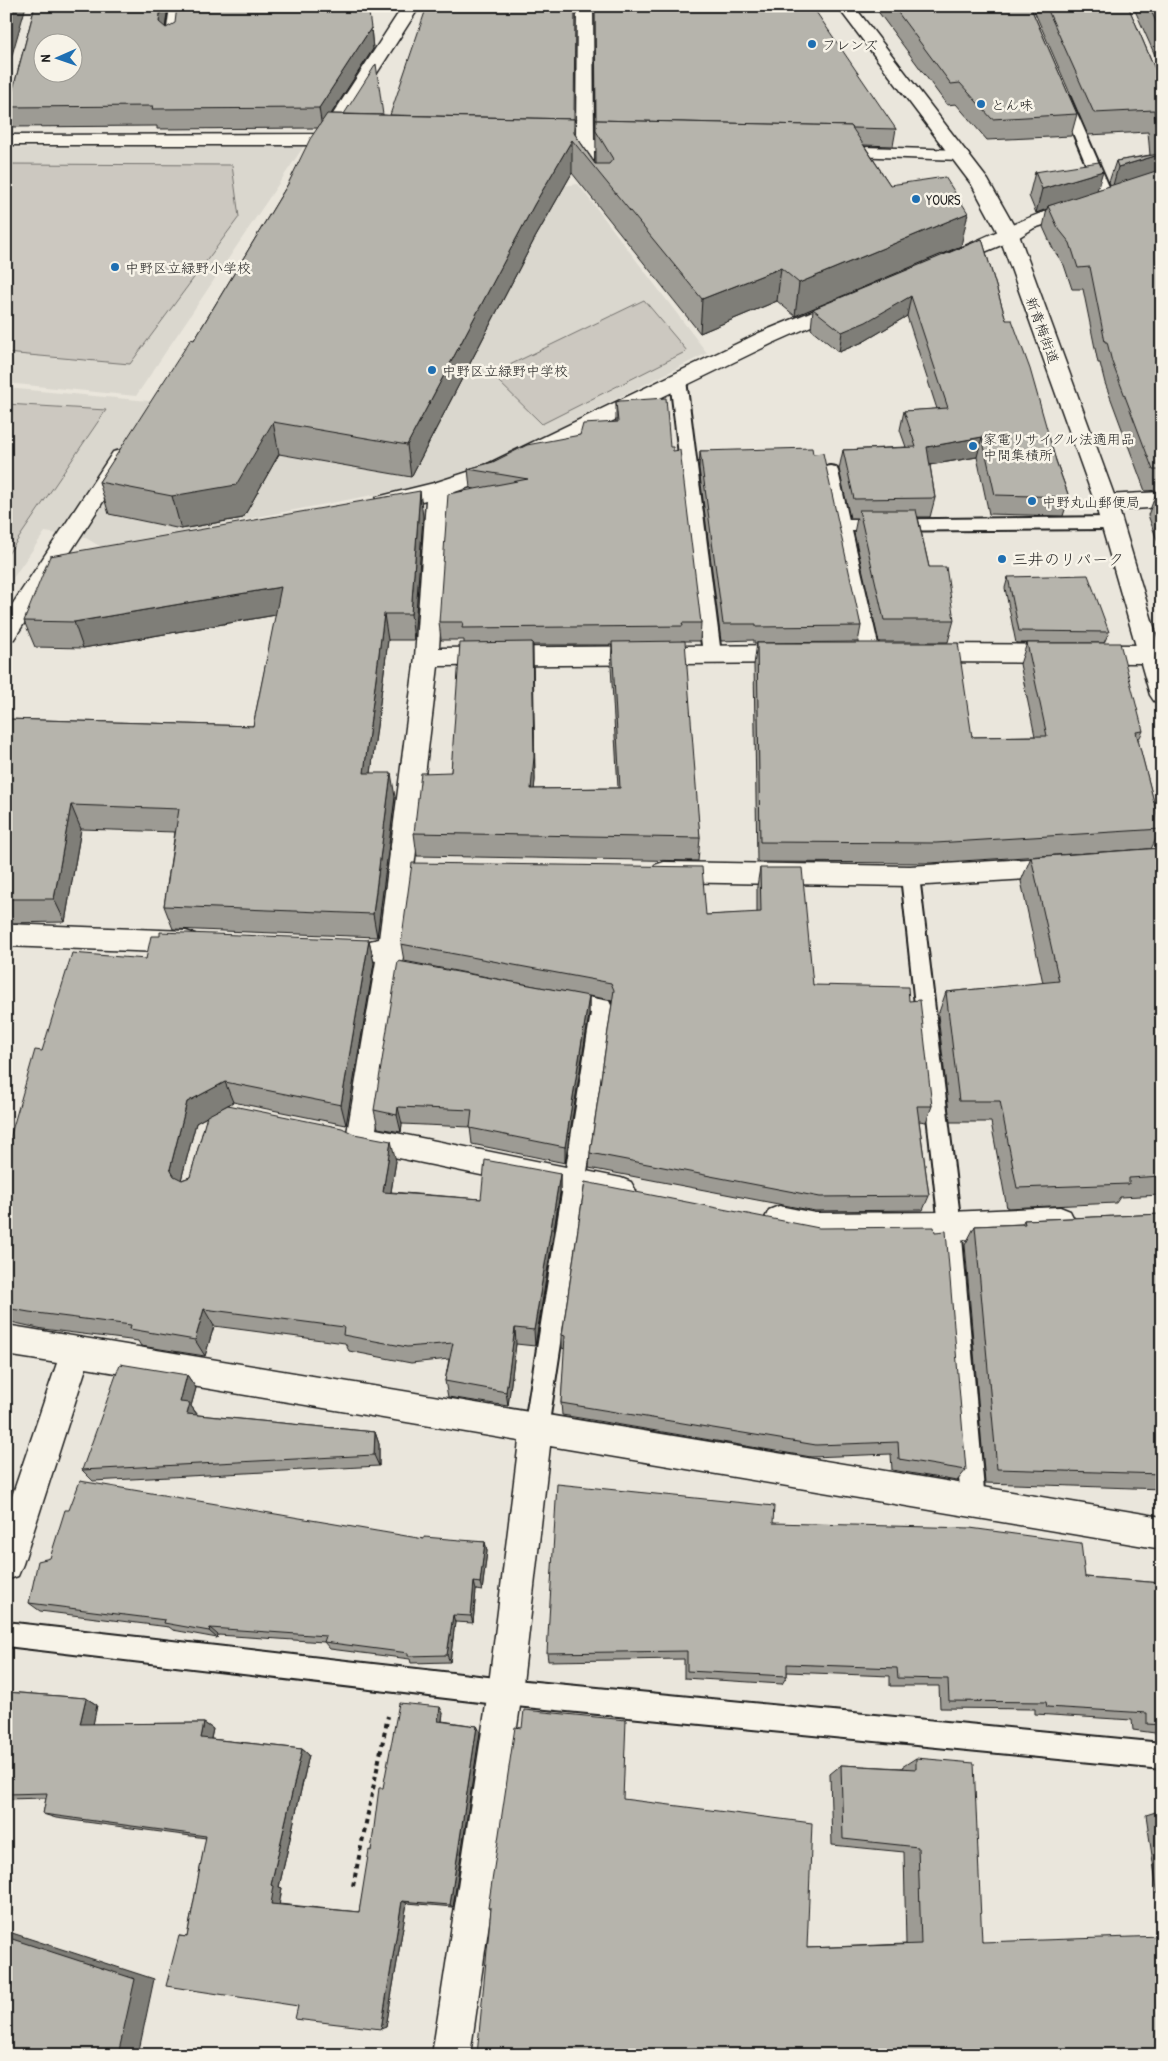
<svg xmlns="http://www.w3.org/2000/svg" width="1168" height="2061" font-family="'Patrick Hand','Klee One',sans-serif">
  <rect width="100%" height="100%" fill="#eae6dc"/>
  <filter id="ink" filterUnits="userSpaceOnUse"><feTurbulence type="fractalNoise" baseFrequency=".02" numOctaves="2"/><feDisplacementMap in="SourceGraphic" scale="10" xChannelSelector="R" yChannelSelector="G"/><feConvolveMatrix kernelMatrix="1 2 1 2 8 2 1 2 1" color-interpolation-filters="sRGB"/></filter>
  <g filter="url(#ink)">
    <g fill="#dad7ce">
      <polygon points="304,146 136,396 6,383 6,148"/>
      <polygon points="578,184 707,353 507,454 430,484 101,547 86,538 45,532 6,588 6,388 171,403 286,223"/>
    </g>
    <g fill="#ccc8c0" stroke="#74726e">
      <polygon points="6,164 232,165 239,217 130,364 6,353"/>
      <polygon points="644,300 687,351 542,424 491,374"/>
      <polygon points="6,404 106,410 6,557"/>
    </g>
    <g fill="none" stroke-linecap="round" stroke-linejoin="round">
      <defs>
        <g id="service">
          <polygon points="170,6 182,6 177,43 171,47 165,43"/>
          <polygon points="1064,93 1070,97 1114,198 1112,201 1107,202 1100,198 1058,97"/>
          <polygon points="678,375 686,380 721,654 718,658 712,660 706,658 703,654 670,380"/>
          <polygon points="830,466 836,467 838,471 849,520 1112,517 1118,519 1120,523 1118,527 1112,529 852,531 880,653 877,657 871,659 865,657 862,653 822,471 824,467"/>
          <polygon points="910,868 917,871 919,876 961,1226 985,1502 981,1510 973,1514 965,1510 961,1502 939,1226 901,876 903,871"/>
          <polygon points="562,992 609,1001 612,1007 548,1429 544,1437 536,1440 528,1437 524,1429 591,1013 555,1006 552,1000 555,994"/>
          <polygon points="6,1622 505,1679 1162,1743 1162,1769 505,1705 6,1646"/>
        </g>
        <g id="minor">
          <polygon points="403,6 420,6 338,134 355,135 358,139 355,143 331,144 327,150 315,150 313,145 6,145 6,135 320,134"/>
          <polygon points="577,6 593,6 594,140 634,141 640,142 643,146 640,150 634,151 594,151 594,162 592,166 578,166 576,162 576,150 539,148 536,144 539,140 576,139"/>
          <polygon points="832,146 960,150 966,151 969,155 966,159 960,160 826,155 823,151 826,147"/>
          <path d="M 1082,200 L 1089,202 L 1091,206 L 1089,210 L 1034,228 L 1016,239 L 958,263 L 944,263 L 941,259 L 944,255 C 990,236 1034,212 1082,200 Z"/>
          <polygon points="847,297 854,299 857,303 854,307 773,343 493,479 449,494 439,648 793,645 801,648 805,654 801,660 793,663 438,666 404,951 376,1129 621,1178 631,1182 636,1191 631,1200 621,1204 350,1148 346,1139 376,961 365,958 361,950 365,942 379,939 415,657 426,500 385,510 377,507 374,502 377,497 434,483 477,469 759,333"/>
          <polygon points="121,450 129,452 132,457 14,639 6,641 6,614 113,452"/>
          <polygon points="1162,492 1162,507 1106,511 1098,508 1095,503 1098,498 1106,495"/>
          <polygon points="923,644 1149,645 1157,648 1161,654 1157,660 1149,663 923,662 915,659 911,653 915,647"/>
          <polygon points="1063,857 1072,860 1076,867 1072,874 1063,877 910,886 664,882 655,879 651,872 655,865 664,862 910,866"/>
          <polygon points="6,924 186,931 195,934 199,942 195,950 186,953 6,946"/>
          <polygon points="779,1206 815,1213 950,1212 1060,1207 1070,1211 1075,1221 1070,1231 1060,1235 950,1240 815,1241 769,1230 764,1220 769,1210"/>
          <polygon points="6,1325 1162,1517 1162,1549 550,1446 522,1692 470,2055 432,2055 488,1692 519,1441 86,1368 23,1564 18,1576 6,1580 6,1514 57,1363 6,1355"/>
        </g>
        <polygon id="secondary" points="837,6 854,6 988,180 1019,235 1117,503 1162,654 1162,704 1154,701 1150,695 1095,503 999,235 972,185"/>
      </defs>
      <use href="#service" stroke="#1c1c1c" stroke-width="4"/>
      <use href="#minor" stroke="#1c1c1c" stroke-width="3"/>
      <use href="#secondary" stroke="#1c1c1c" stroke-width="3"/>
      <polyline stroke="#1c1c1c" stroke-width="4" stroke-dasharray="4.5 4.5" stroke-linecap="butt" points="353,1886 388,1716"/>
      <use href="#service" fill="#f7f3e8" fill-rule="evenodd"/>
      <use href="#minor" fill="#f7f3e8" fill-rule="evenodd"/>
      <use href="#secondary" fill="#f7f3e8" fill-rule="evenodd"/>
    </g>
    <g fill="#9d9b94" stroke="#1c1c1c" fill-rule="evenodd">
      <polygon points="35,6 168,6 165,28 371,28 373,49 331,114 383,115 574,133 596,164 595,6 896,129 893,146 864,145 890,185 961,246 795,316 777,301 700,333 572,173 535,238 411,477 279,454 243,518 181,529 109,514 99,482 194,340 288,184 318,128 157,129 157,126 6,127 6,102 11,97"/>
      <polygon points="874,6 1030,6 1077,114 1071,136 987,140 956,104 947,105"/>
      <polygon points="1032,6 1128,6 1158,76 1162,81 1162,554 1148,515 1156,494 1158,494 1159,490 1145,491 1105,383 1100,363 1098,363 1083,289 1072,289 1064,265 1053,249 1043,227 1047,209 1036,213 1029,196 1035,172 1097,190 1111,186 1109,182 1116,161 1150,155 1148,132 1088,135"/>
      <polygon points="1133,6 1162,6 1162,71"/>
      <polygon points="982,239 1006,320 1069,497 1063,516 989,514 977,457 930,465 935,498 930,517 918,517 929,567 954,620 948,642 879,642 854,533 857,518 850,518 839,469 843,450 906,447 900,430 904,411 937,409 907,316 863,342 839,352 811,329 813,309"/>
      <path d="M 616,402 L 670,447 L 701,623 L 700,641 L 681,641 L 700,838 L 698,861 L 417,856 L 414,833 L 451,772 L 464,643 L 464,640 L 441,640 L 439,622 L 475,489 L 470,488 L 468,469 L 580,435 L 616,422 ZM 533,645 L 612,645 L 611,666 L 618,788 L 534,789 L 535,780 Z"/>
      <polygon points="700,451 813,454 861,626 858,642 754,643 754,640 721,641 699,468"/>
      <polygon points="423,517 414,640 388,640 371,773 395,797 377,937 173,929 164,906 175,832 81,829 65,922 6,923 6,719 253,726 276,615 83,648 35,647 24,621"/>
      <polygon points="1008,577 1109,632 1104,643 1016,643 1005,588"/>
      <polygon points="757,643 972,737 1035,736 1020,664 1027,643 1143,731 1138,741 1161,829 1151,849 930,863 757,862 754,665"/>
      <polygon points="1162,848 1162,1195 1120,1197 1116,1203 1007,1208 991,1122 950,1122 938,1015 946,992 1043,983 1021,881 1031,857"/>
      <polygon points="760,868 813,985 909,1001 932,1106 926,1122 919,1121 929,1196 923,1210 815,1211 589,1168 590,1153 612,1004 611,1000 589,996 589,1015 565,1163 472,1144 470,1127 402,1124 401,1132 378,1128 374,1110 581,995 404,961 401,944 706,915 757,913 757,886"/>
      <path d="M 369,940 L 374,963 L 346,1125 L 233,1102 L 228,1105 L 396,1161 L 391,1192 L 481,1199 L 560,1174 L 560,1193 L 535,1346 L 516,1344 L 508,1406 L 448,1397 L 445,1381 L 449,1359 L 411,1363 L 349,1351 L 345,1343 L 214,1326 L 205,1356 L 141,1346 L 138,1341 L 43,1329 L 6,1321 L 6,1152 L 42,1051 L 146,959 ZM 207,1117 L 190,1177 L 181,1180 L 196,1123 Z"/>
      <polygon points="585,1182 966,1470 957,1481 892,1470 891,1454 811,1457 562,1415 561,1403 565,1349 562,1348 562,1335"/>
      <polygon points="1162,1214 1162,1489 985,1483 965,1245 975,1226 1022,1224 1024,1220"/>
      <polygon points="187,1375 196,1388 191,1406 198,1415 375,1432 379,1444 379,1466 93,1481 82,1470"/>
      <polygon points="773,1523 1085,1577 1162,1583 1162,1734 1133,1730 1132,1720 1035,1714 1035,1709 940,1708 939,1686 890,1686 890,1676 787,1672 787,1676 782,1684 684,1678 684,1659 548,1661 547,1653"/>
      <polygon points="424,1539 485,1542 487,1551 482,1591 476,1590 473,1623 455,1622 450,1662 411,1663 410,1659 330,1649 324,1642 218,1635 217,1638 173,1630 169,1627 40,1611 29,1603"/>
      <polygon points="6,1692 86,1698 97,1705 93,1724 204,1723 213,1729 211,1739 302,1749 309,1755 279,1887 282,1888 279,1904 359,1912 383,1788 443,1713 442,1721 477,1726 480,1732 453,1907 407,1903 386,2027 298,2006 179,1936 187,1937 206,1838 56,1818 43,1814 46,1798 6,1799"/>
      <polygon points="916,1758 982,1942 1162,2055 491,1910 488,1908 623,1799 807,1948 906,1944 904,1852 832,1845 830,1774 841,1765 902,1768 902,1767"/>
      <polygon points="1162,1810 1162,1923 1146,1815"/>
    </g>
    <g fill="#7f7e78" stroke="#1c1c1c">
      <polygon points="14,6 26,6 6,76 6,35"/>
      <polygon points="161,6 168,6 163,43 159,22"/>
      <polygon points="371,28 373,49 322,128 319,108"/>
      <polygon points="572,140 572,173 535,238 411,477 407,445 534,205"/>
      <polygon points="1162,154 1162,172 1112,189 1118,167"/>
      <polygon points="1103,171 1096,194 1048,206 1047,209 1036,213 1042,189"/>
      <polygon points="968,213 961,246 795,316 799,283"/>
      <polygon points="781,268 777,301 700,333 702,299"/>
      <polygon points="911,296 907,316 863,342 839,352 842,332"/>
      <polygon points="273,422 279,454 243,518 181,529 172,496"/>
      <polygon points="982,437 977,457 923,466 927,447"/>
      <polygon points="420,491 423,517 414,640 411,614"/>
      <polygon points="281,587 287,613 83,648 74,622"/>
      <polygon points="384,614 388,640 368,797 364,773"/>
      <polygon points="532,642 535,780 532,812 531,789"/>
      <polygon points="391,773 395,797 377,937 373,914"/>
      <polygon points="71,805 81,829 65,922 54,899"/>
      <polygon points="6,936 13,948 6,963"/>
      <polygon points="369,940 374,963 346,1125 341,1105"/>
      <polygon points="589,996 589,1015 565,1163 565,1147"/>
      <polygon points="225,1082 233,1102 196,1123 179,1188 170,1169 187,1102"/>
      <polygon points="398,1107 402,1124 401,1132 397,1115"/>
      <polygon points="391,1141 396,1161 388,1210 383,1192"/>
      <polygon points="560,1174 560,1193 535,1346 534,1330"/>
      <polygon points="204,1309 214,1326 205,1356 195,1340"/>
      <polygon points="515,1328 516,1344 508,1406 506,1392"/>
      <polygon points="187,1375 196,1388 191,1406 198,1416 187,1414 180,1402"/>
      <polygon points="375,1432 379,1444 379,1466 374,1455"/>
      <polygon points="485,1542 487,1551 482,1591 480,1583"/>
      <polygon points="474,1582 476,1590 473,1623 471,1616"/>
      <polygon points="453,1615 455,1622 450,1662 447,1655"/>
      <polygon points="210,1628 218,1635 217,1638 209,1631"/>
      <polygon points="86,1698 97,1705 92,1730 80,1724"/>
      <polygon points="440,1707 443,1713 441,1727 438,1721"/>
      <polygon points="204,1723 213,1729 210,1743 201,1738"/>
      <polygon points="477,1726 480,1732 453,1907 450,1905"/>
      <polygon points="302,1749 309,1755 279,1887 282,1888 279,1906 271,1904 271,1885"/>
      <polygon points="402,1901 407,1903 386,2027 381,2029"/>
      <polygon points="6,1931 154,1979 138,2055 118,2055 6,1937"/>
    </g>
    <g fill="#b6b4ac" stroke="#1c1c1c" fill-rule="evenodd">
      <polygon points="6,6 14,6 6,35"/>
      <path d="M 35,6 L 161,6 L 159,22 L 166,28 L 175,23 L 177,6 L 368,6 L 371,28 L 319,108 L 152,109 L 153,106 L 6,107 L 6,102 L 11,97 ZM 42,42 L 72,42 L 72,72 L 42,72 Z"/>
      <polygon points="427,6 575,6 574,122 574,119 390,115"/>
      <polygon points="595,6 812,6 896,129 853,128 851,126 596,120 596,122"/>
      <polygon points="893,6 1030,6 1077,114 992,119 960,83 951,84"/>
      <polygon points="1046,6 1128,6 1158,76 1162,81 1162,154 1118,167 1116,161 1159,154 1154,110 1094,113"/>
      <polygon points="1149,6 1162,6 1162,35"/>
      <polygon points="376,64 383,115 344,114"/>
      <polygon points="327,114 574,119 574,133 595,164 609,164 613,159 596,131 596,120 851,126 890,185 945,177 968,213 799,283 781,268 702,299 572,140 534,205 407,445 273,422 236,485 172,496 99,482 191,339 194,340 288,184 310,139"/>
      <polygon points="1099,162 1103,171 1042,189 1035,172"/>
      <polygon points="1162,169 1162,470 1153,470 1112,362 1107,342 1105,342 1090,267 1078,268 1070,243 1058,228 1048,206"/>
      <polygon points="982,239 1006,320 1012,320 1030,369 1056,461 1069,497 995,495 982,437 927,447 935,498 854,499 843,450 916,447 904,411 948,408 911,296 866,322 842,332 813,309"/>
      <polygon points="666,398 670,447 673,447 673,451 680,450 701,623 682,623 683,626 462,628 463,622 439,622 448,494 528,479 468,469 493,462 527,445 580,435 583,424 618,422 616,402 620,401"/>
      <polygon points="812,448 813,454 823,453 861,626 756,627 756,624 723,624 700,451"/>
      <polygon points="420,491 411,614 384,614 364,773 391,773 373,914 164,906 179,809 71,805 54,899 6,899 6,719 253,726 281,587 74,622 24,621 50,556"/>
      <polygon points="1156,494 1162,494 1162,510"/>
      <polygon points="859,510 916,510 929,567 946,567 954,620 884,620"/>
      <polygon points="1088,575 1109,632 1019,631 1008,577"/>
      <polygon points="685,641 700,838 414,833 421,773 451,772 460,643 532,642 534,757 531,789 620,788 612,642"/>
      <polygon points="757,643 958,643 972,737 1047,736 1027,643 1120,643 1143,731 1136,732 1161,829 936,843 760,842"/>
      <polygon points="1162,848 1162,1176 1129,1178 1129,1184 1017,1188 1000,1101 959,1101 946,992 1059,981 1031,857"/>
      <polygon points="412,863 702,867 706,915 761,912 760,868 802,868 813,985 908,987 909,1001 920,1000 932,1106 917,1106 929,1196 820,1197 590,1153 614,990 611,983 401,944"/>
      <polygon points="160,932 369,940 341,1105 225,1082 187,1102 170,1169 174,1176 182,1180 190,1177 207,1116 228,1105 342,1128 354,1134 391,1141 383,1192 481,1199 485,1160 560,1174 534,1330 515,1328 506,1392 445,1381 453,1343 407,1347 343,1335 344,1327 204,1309 195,1340 130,1329 131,1325 29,1312 6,1308 6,1152 35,1050 42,1051 72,953 146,959 151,936 160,936"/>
      <polygon points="398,961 589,996 565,1147 470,1128 472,1110 398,1107 397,1115 374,1110"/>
      <polygon points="585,1182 819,1228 934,1227 935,1232 946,1231 966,1470 899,1459 898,1442 816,1445 561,1403 565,1336 562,1335"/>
      <polygon points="1162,1214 1162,1474 997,1469 975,1226 1025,1224 1024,1220"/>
      <polygon points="120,1364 187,1375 180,1402 190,1403 187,1414 375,1432 374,1455 82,1470"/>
      <polygon points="80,1481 424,1539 424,1537 485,1542 480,1583 474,1582 471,1616 453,1615 447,1655 408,1656 408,1653 324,1642 326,1636 210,1628 209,1631 164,1623 165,1620 29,1603 38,1561 50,1558 65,1510 69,1510"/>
      <polygon points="557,1484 774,1506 773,1523 970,1528 1081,1543 1085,1577 1162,1583 1162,1725 1147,1724 1147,1713 1047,1707 1046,1702 949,1701 948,1679 898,1678 897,1668 787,1664 787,1676 687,1671 687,1651 547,1653"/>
      <polygon points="6,1692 86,1698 80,1724 204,1723 201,1738 302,1749 271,1885 274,1886 271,1904 359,1912 369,1850 371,1851 379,1788 383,1788 399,1703 440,1707 438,1721 477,1726 450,1905 402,1901 381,2029 295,2019 298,2006 166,1986 179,1936 187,1937 206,1836 43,1814 47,1793 6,1794"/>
      <polygon points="524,1710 626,1720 623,1799 812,1823 807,1948 921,1944 918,1847 843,1839 841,1765 916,1769 916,1758 974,1763 982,1942 1162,1936 1162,2055 477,2055 491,1908 488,1908 515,1727 522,1728"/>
      <polygon points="6,1937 135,1979 118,2055 6,2055"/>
    </g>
  </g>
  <g fill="#1f6fb2" stroke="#f7f3e8" stroke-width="2">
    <circle cx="812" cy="44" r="5"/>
    <circle cx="981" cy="104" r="5"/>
    <circle cx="916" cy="199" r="5"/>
    <circle cx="115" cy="267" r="5"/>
    <circle cx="432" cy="370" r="5"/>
    <circle cx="973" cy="446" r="5"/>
    <circle cx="1032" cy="501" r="5"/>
    <circle cx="1002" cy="559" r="5"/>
  </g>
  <g text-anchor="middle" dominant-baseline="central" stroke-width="5" stroke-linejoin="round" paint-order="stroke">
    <g font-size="14" fill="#1c1c1c" stroke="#f7f3e8" text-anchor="start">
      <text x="822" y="44">フレンズ</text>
      <text x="991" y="104">とん味</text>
      <text x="926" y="199">YOURS</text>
      <text x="125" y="267">中野区立緑野小学校</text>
      <text x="442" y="370">中野区立緑野中学校</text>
      <text x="983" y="438">家電リサイクル法適用品<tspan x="983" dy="16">中間集積所</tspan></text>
      <text x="1042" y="501">中野丸山郵便局</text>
    </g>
    <g font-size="14" fill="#1c1c1c" stroke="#f7f3e8">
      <text transform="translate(1043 330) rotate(70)">新青梅街道</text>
    </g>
    <g font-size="16" fill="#1c1c1c" stroke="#f7f3e8" text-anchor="start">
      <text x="1012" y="559">三井のリパーク</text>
    </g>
  </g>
  <rect width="1168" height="2061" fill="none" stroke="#f7f3e8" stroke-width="25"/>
  <rect x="12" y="12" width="1143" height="2036" fill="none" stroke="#1c1c1c" stroke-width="2" filter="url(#ink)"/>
  <g transform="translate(58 58) rotate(268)"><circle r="24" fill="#f7f3e8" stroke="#9f9d96"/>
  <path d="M0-4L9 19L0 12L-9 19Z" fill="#1f6fb2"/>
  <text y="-8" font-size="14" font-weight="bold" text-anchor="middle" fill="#1c1c1c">N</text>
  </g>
</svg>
